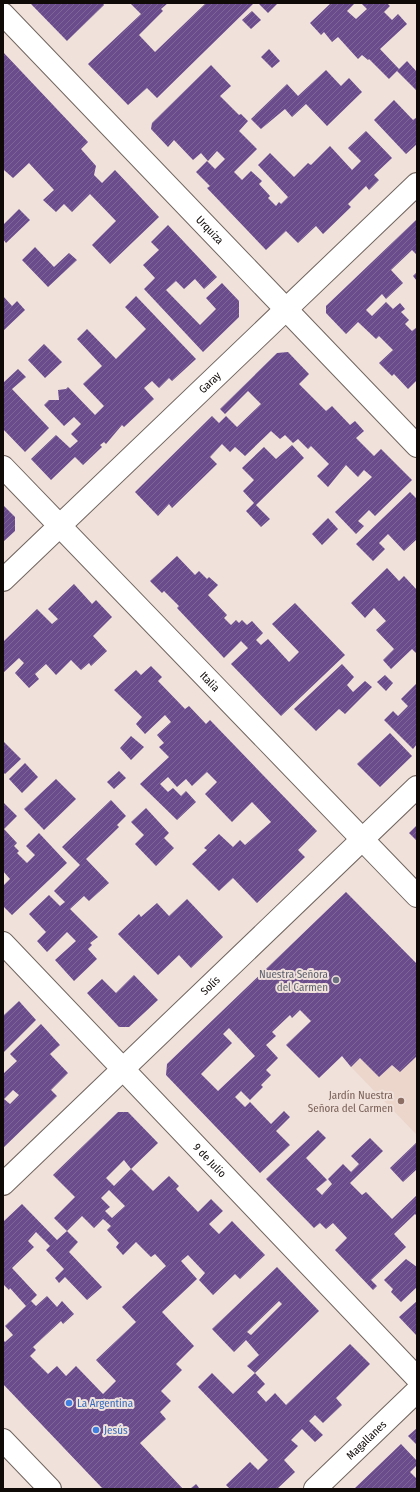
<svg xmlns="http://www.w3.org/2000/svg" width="420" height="1492" font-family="'Fira Sans Condensed',sans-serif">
  <defs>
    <pattern id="building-hatch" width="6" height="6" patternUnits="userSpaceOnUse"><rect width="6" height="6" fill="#6a4b8c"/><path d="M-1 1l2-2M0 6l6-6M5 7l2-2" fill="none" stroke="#7d6696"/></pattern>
  </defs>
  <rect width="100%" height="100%" fill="#f0e1db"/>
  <polygon fill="#ecd6cb" points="417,1002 417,1135 351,1067"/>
  <g fill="url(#building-hatch)" fill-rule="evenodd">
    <polygon points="30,3 103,3 104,5 67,41"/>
    <polygon points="130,3 168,3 161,9 163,11 139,35 155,52 206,3 254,3 157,98 147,88 128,105 88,64 141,14"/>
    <polygon points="260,3 278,3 268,13 259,4"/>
    <polygon points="331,3 355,3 347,11 356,19 367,9 361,3 387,3 390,6 384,12 392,20 398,14 407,24 380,49 399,69 407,61 417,72 417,91 397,71 389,79 369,59 368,60 362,55 358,59 338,37 332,42 324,32 321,35 310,23"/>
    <polygon points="252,11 261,20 251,29 242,20"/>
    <polygon points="269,49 280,61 272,68 261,57"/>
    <polygon points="3,52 88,142 81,149 96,166 94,175 102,183 115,170 159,217 110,264 92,245 116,221 90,194 72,212 64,204 56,212 43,200 54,190 29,163 13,178 4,170 3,171"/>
    <polygon points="211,65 231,86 220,96 239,115 241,114 248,121 239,131 257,149 234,172 242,180 251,171 262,181 259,184 270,196 268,198 276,206 279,202 281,204 288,197 258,165 270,153 294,177 308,163 311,165 330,146 352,170 361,161 348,148 366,131 392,158 374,175 379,180 369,190 366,186 348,204 351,207 323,234 316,226 298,243 286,231 266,250 207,188 210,186 196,172 207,161 215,169 225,159 217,151 208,161 201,153 193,160 174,140 168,147 151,129 152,123"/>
    <polygon points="326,70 341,86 349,78 362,92 327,126 306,104 292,117 285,109 261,129 251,119 287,84 298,96"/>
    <polygon points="394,100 413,120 417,117 417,144 406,154 374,120"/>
    <polygon points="19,209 30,220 6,243 3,239 3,225"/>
    <polygon points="416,220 417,255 412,250 391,270 403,283 386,299 382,294 366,310 372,316 386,302 393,309 400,303 405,309 401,312 409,320 405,324 412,331 417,327 417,380 408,389 394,374 392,376 379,363 393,350 379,336 376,339 358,322 346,334 326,313 326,306"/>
    <polygon points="168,225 217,277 204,289 195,279 184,289 176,281 166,290 200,325 216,309 206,298 222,283 239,301 239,317 203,352 144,289 155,278 143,265 159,250 151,242"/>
    <polygon points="35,247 54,267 69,253 77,260 48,287 22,260"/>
    <polygon points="417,272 417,281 413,276"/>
    <polygon points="3,296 12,306 17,301 25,310 3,331"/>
    <polygon points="136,296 196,359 172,381 169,378 159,388 152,381 144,388 154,399 124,427 122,425 106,444 104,442 100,445 102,447 83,465 75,457 51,480 31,459 56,435 70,448 78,441 71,434 81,424 74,417 64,426 44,405 49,400 59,400 58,390 66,389 68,387 95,415 104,406 83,384 102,366 77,339 87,329 116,359 146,329 125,307"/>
    <polygon points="44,344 62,362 45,378 28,360"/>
    <polygon points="288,352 309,374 299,384 326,411 332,406 350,425 355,421 364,431 356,438 374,456 381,449 412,480 375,516 369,510 358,521 364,526 356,534 335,512 372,477 364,470 358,477 346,465 328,487 317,476 329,464 311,446 308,449 298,439 293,443 285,435 280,439 271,431 245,456 235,447 230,452 222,444 210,457 217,464 172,508 169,504 158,516 135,492 212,416 219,423 226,416 237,427 261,404 248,391 225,414 220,409 277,353"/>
    <polygon points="18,369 26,377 12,389 49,428 25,452 3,429 3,383"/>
    <polygon points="292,445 304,458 256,505 270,519 261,527 246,511 254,503 243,491 254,480 242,468 264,447 276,459"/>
    <polygon points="410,492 417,499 417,539 404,551 388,534 379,543 385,549 373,561 356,544"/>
    <polygon points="3,505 15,517 15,531 3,542"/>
    <polygon points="328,518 338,529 322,545 312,534"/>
    <polygon points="177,556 195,575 199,571 207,579 209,577 218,585 208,595 227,615 224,618 231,625 236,620 239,623 242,620 247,625 252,621 263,633 256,640 261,645 268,639 289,662 299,652 272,624 295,603 345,655 281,716 231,664 248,648 241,641 224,658 177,608 179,606 164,591 162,593 150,581"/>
    <polygon points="387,568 399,581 404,576 417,590 417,654 412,649 391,669 383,660 394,649 376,630 386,621 374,608 365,618 351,603"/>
    <polygon points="74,584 92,604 96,600 112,617 93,636 107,651 91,666 89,663 81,670 71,660 56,675 46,664 35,674 39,679 29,688 15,673 24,663 19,658 3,673 3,642 37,609 52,624 58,619 48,609"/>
    <polygon points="342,664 354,677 347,685 353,692 365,681 372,687 345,714 339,709 316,731 294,709"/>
    <polygon points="151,666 162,677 158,681 185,709 189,706 206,724 210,720 317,831 298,850 305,857 257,903 233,878 219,891 192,864 207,850 204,848 219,834 233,847 240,840 245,845 271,822 252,802 232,822 205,794 217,782 207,772 192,786 186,779 177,787 168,777 160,784 168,792 173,788 181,796 186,791 196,802 177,820 140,784 169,757 159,747 164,743 157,735 171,722 165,715 145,734 136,724 142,717 114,690 136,670 141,675"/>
    <polygon points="385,675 393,683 386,691 377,682"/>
    <polygon points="417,683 417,744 413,749 384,720 393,711 398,716 408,706 401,699"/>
    <polygon points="390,733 412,756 380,787 357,764"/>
    <polygon points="131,736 144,747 131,760 120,748"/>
    <polygon points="3,741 21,759 5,774 3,772"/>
    <polygon points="25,763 38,777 22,793 9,779"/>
    <polygon points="119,771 126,778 114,789 107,782"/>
    <polygon points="56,779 76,799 44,830 24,809"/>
    <polygon points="111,800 126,816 117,825 119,827 86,859 109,883 89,901 84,896 70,909 98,937 90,943 92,945 88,949 97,959 74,981 55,960 76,941 67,932 47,952 37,941 46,932 29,914 49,895 60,906 65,902 54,891 80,865 62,847"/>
    <polygon points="3,802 17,816 4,829 17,843 14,846 19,851 17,853 27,863 35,855 26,846 39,833 67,863 12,915 3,906 3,886 10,879 3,871"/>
    <polygon points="146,808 169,833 164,838 174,848 156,866 135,844 144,835 131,822"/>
    <polygon points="417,825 417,841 409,833"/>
    <path d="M 346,892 L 417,964 L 417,1056 L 400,1072 L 392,1065 L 379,1077 L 360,1058 L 351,1067 L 342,1056 L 319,1078 L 286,1045 L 311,1021 L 300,1010 L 292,1018 L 290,1015 L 272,1032 L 276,1036 L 266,1045 L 278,1058 L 266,1070 L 271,1075 L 261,1085 L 263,1087 L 250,1100 L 241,1091 L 235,1097 L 245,1107 L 250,1102 L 271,1124 L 284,1111 L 290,1117 L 276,1131 L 290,1145 L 260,1173 L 166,1075 L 167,1064 ZM 229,1028 L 255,1056 L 218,1091 L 201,1074 L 232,1043 L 223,1034 Z"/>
    <polygon points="187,899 223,937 191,968 179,955 158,975 118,934 139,914 141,917 157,903 169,916"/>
    <polygon points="134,975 158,1000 129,1027 119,1027 87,993 102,979 116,993"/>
    <polygon points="19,1001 36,1020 3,1053 3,1016"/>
    <path d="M 41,1024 L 60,1045 L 50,1054 L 68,1073 L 51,1090 L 57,1096 L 3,1148 L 3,1074 L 17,1061 L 10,1054 ZM 13,1090 L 19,1095 L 10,1104 L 4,1099 Z"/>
    <path d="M 118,1112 L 128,1112 L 158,1143 L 131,1169 L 124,1160 L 106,1178 L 114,1186 L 131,1169 L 153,1191 L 169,1176 L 179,1186 L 176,1189 L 198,1212 L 211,1199 L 223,1211 L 209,1224 L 219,1234 L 232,1221 L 265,1255 L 240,1279 L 235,1274 L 213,1295 L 199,1280 L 205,1273 L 188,1255 L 181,1261 L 197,1279 L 162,1312 L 194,1346 L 176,1364 L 182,1370 L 161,1391 L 171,1401 L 160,1412 L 166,1419 L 140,1443 L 183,1489 L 103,1489 L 3,1384 L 3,1340 L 5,1342 L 13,1335 L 5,1326 L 26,1306 L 10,1288 L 9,1290 L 3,1284 L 3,1222 L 22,1204 L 57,1240 L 67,1231 L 78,1242 L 69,1252 L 102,1287 L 87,1300 L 65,1277 L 59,1283 L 55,1278 L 64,1269 L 46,1250 L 50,1246 L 36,1232 L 28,1241 L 34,1247 L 12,1268 L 37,1295 L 31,1301 L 36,1306 L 47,1296 L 57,1307 L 62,1301 L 74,1314 L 63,1324 L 61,1321 L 33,1347 L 36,1350 L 30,1356 L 48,1374 L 57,1366 L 66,1376 L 76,1366 L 103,1394 L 116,1381 L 96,1360 L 136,1322 L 122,1307 L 166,1266 L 155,1254 L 151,1257 L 136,1242 L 123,1255 L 116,1247 L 119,1243 L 107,1230 L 111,1226 L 103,1219 L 94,1228 L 82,1216 L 67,1231 L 54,1218 L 75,1197 L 53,1175 ZM 109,1190 L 125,1206 L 112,1218 L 105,1211 L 110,1207 L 101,1198 Z"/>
    <polygon points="318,1130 326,1138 306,1158 327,1180 316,1189 322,1195 332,1184 328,1179 343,1164 351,1172 359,1164 351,1156 370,1138 383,1151 350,1183 362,1195 366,1192 392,1219 417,1195 417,1216 415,1214 394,1234 406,1247 371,1280 377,1286 373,1290 335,1250 347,1238 333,1223 326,1229 320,1223 314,1228 266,1179"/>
    <polygon points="417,1142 417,1169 403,1182 390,1168"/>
    <polygon points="406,1259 417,1267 417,1287 401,1302 391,1292 393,1289 384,1280"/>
    <path d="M 277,1267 L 319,1311 L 255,1373 L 247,1366 L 259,1355 L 246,1340 L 234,1352 L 212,1329 ZM 279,1301 L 282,1304 L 251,1335 L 247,1332 Z"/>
    <polygon points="417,1301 417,1336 399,1317"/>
    <polygon points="350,1344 370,1364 336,1398 342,1405 323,1423 315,1415 309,1421 323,1435 315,1442 302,1429 291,1440 298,1446 284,1460 295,1472 277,1489 230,1489 226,1485 250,1462 258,1470 268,1460 198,1387 212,1373 233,1394 255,1373 265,1384 257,1392 266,1402 275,1393 286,1405"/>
    <polygon points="417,1428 417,1445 408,1436"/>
    <polygon points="401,1444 417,1461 417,1465 410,1472 417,1479 417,1489 354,1489"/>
    <polygon points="196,1484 200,1489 190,1489"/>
  </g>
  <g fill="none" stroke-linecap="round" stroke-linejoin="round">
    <defs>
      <g id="minor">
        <path id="s1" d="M 3,14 L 417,446"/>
        <path id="s2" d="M 3,467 L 417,896"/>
        <path id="s3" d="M 3,580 L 417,184"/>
        <path id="s4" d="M 3,943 L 417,1378"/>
        <path id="s5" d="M 3,1184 L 417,787"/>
        <path id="s6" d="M 315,1489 L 417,1391"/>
      </g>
      <polyline id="major" points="3,1440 50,1489"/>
    </defs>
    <use href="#minor" stroke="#71655f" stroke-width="24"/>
    <use href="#major" stroke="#71655f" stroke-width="24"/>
    <use href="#minor" stroke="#fff" stroke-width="22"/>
    <use href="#major" stroke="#fff" stroke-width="22"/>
  </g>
  <circle fill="#6b7280" stroke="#f0e1db" stroke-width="1.5" cx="336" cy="980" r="4"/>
  <circle fill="#8d6e63" stroke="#f0e1db" stroke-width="1.5" cx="401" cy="1101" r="4"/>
  <g fill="#3f7fe0" stroke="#f0e1db" stroke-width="1.5">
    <circle cx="69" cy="1403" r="4"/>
    <circle cx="96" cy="1430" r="4"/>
  </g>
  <g text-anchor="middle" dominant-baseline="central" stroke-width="4" stroke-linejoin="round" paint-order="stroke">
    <g font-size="11" fill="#0f0a08" stroke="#f0e1db">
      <text stroke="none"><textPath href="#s1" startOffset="299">Urquiza</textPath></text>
      <text stroke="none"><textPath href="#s3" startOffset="286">Garay</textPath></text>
      <text stroke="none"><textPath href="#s2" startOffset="298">Italia</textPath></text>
      <text stroke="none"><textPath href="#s5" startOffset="287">Solís</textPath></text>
      <text stroke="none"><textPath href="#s4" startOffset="300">9 de Julio</textPath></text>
      <text stroke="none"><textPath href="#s6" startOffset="71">Magallanes</textPath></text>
    </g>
    <g font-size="11" fill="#5b616d" stroke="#f0e1db" text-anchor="end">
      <text x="328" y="974">Nuestra Señora<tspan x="328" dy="13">del Carmen</tspan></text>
    </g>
    <g font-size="11" fill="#785e54" stroke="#f0e1db" text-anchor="end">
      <text x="393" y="1095">Jardín Nuestra<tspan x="393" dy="13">Señora del Carmen</tspan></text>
    </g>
    <g font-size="11" fill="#366cbe" stroke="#f0e1db" text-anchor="start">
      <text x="77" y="1403">La Argentina</text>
      <text x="104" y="1430">Jesús</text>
    </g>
  </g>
  <rect width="420" height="1492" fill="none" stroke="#0f0a08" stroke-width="8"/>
</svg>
